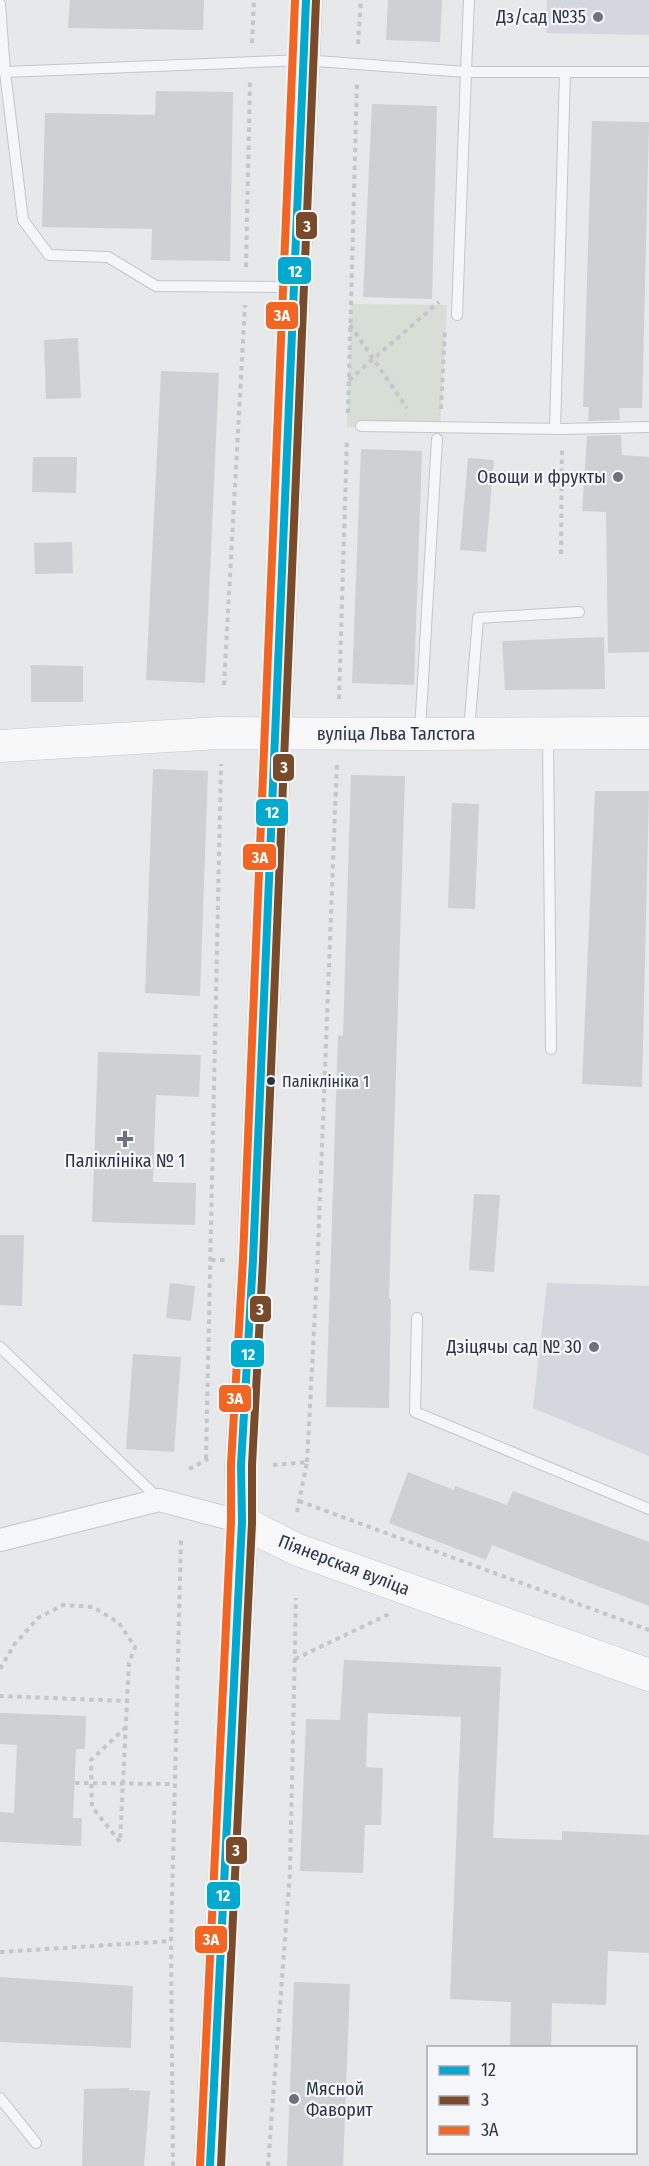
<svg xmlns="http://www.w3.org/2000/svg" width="649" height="2166" font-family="'Fira Sans Condensed',sans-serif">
  <rect width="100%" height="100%" fill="#e6e8ea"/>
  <g fill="#d4d7dd">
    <polygon points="547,0 649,0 649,35 546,33"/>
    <polygon points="547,1283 649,1286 649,1456 533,1408"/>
  </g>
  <polygon fill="#d6ded6" points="351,304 447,305 440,428 347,427"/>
  <g fill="#ced0d3">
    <polygon points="70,0 204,0 203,30 68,28"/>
    <polygon points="388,0 442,0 440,42 386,40"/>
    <polygon points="156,91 233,92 230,261 151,260 152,229 42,227 45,113 155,115"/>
    <polygon points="372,104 437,106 432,299 363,297"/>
    <polygon points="592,121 649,122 642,408 619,408 620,420 588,421 589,407 583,407"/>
    <polygon points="78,338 81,398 46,399 44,340"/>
    <polygon points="161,371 219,373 205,683 146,680"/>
    <polygon points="621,435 622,455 649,457 649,652 608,653 606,512 582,511 587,436"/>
    <polygon points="361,449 422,451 414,685 352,683"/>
    <polygon points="33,457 77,457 76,493 32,492"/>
    <polygon points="468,458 494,460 486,552 460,550"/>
    <polygon points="72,542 73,573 35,574 34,543"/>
    <polygon points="604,637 605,689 505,690 502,641"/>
    <polygon points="31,665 83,666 83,702 31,702"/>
    <polygon points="153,769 208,771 200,996 145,993"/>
    <polygon points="351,775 405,776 389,1299 391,1299 389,1408 326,1407 338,1035 343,1036"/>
    <polygon points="595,791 649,791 642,1087 582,1084"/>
    <polygon points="452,803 479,804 475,909 448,908"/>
    <polygon points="98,1052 201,1055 199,1097 156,1095 153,1182 196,1183 195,1225 92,1222"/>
    <polygon points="474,1194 500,1195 494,1272 469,1270"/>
    <polygon points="0,1235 24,1235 22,1306 0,1305"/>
    <polygon points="170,1283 195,1286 191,1321 166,1318"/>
    <polygon points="133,1354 181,1357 174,1452 126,1449"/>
    <polygon points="408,1472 454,1490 455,1486 507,1505 513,1491 649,1542 649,1606 492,1545 486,1560 389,1523"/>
    <polygon points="344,1660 501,1667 493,1838 562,1840 562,1831 649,1835 649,1953 608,1951 606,2005 552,2003 551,2048 510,2048 511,2002 450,1999 461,1717 368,1713 366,1767 383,1768 381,1825 365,1825 363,1873 300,1871 306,1719 340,1720"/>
    <polygon points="0,1713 86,1716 85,1749 76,1749 73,1818 82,1818 81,1846 0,1842 0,1812 14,1813 17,1745 0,1744"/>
    <polygon points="0,1977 133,1986 131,2048 0,2042"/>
    <polygon points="294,1982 350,1984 343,2166 287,2166"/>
    <polygon points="129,2088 129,2090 150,2091 144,2166 82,2166 84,2089"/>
  </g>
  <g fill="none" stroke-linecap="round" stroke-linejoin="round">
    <defs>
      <g id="lane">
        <polyline points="469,0 466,72 649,72"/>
        <polyline points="0,4 5,72 23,220 49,255 108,257 156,286 291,287"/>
        <polyline points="5,72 303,60 466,72 457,315"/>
        <polyline points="361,426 562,429 649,427"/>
        <polyline points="555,429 565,72"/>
        <polyline points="420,731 437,439"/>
        <polyline points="469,731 478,618 579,612"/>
        <polyline points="548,737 551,1049"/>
        <polyline points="417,1318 415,1412 649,1509"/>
        <polyline points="0,1347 159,1499"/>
        <polyline points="0,2098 36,2143"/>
      </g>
      <polyline id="street" points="0,1540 159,1500 242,1522"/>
      <g id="secondary">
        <polyline points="0,746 220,733 420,734 649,733"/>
        <polyline points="242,1522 298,1550 649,1675"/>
        <polyline points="210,2166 242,1522 241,1465 253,1260 306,0"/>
      </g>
    </defs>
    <use href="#lane" stroke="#c4c6c8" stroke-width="12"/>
    <use href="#street" stroke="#c4c6c8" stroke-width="24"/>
    <use href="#secondary" stroke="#c4c6c8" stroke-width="33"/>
    <g stroke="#c5c6ca" stroke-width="4" stroke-dasharray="4.5 4.5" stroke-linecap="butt">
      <polyline points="252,43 254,0"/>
      <polyline points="358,44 361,0"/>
      <polyline points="246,267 250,80"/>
      <polyline points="350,325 407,408"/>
      <polyline points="349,380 439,302"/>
      <polyline points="441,409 445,330"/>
      <polyline points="348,413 357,82"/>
      <polyline points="561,554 562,447"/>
      <polyline points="224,685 245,305"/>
      <polyline points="339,699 347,439"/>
      <polyline points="290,1083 325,1083"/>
      <polyline points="211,1260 225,1260"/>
      <polyline points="206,1459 221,764"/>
      <polyline points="307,1462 317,1274 337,761"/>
      <polyline points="273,1465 307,1462 297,1512"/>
      <polyline points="189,1469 208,1459"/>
      <polyline points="299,1501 649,1630"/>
      <polyline points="295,1659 389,1614"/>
      <polyline points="0,1669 14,1645 38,1618 63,1605 93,1607 119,1623 135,1647 129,1663 127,1701 0,1696"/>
      <polyline points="126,1727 91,1760 92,1807 120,1842 127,1701"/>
      <polyline points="75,1783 174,1784"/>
      <polyline points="0,1952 171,1941"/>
      <polyline points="173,2166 171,1941 181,1538"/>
      <polyline points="268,2166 290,1872 296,1598"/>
    </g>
    <use href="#lane" stroke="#f5f6f7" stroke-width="10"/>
    <use href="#street" stroke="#f5f6f7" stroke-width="22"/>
    <use href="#secondary" stroke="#f8f8f8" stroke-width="32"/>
    <defs>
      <polyline id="bus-1" points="210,2166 242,1522 241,1465 253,1260 306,0"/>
      <polyline id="bus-2" points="221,2166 252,1523 252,1465 263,1260 316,0"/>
      <polyline id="bus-3" points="200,2165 231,1522 231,1464 243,1259 295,0"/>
    </defs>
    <use href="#bus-1" stroke="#f4f6f9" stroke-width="12"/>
    <use href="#bus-2" stroke="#f4f6f9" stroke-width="12"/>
    <use href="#bus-3" stroke="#f4f6f9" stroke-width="12"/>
    <use href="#bus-1" stroke="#00a9ce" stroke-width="8"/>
    <use href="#bus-2" stroke="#7a4b2a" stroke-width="8"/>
    <use href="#bus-3" stroke="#f26522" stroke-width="8"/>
  </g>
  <g fill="#6c737f" stroke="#f4f6f9" stroke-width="2">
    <circle cx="598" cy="17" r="6"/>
    <circle cx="618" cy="477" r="6"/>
    <path d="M122 1130h6v6h6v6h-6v6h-6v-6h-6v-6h6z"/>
    <circle cx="594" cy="1347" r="6"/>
    <circle cx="294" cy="2099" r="6"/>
  </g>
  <circle fill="#2b3445" stroke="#f4f6f9" stroke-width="2" cx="271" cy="1081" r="5"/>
  <g text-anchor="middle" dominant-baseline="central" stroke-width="4.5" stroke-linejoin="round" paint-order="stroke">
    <g font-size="16" fill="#2b3445" stroke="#f4f6f9" text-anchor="start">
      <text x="282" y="1081">Паліклініка 1</text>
    </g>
    <g font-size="18" fill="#2b3445" stroke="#f4f6f9" text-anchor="end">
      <text x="586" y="17">Дз/сад №35</text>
      <text x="606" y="477">Овощи и фрукты</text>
      <text x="125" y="1161" text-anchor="middle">Паліклініка № 1</text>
      <text x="582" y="1347">Дзіцячы сад № 30</text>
      <text x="306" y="2089" text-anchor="start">Мясной<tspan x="306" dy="21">Фаворит</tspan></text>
    </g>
    <g font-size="18" fill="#2b3445" stroke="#f4f6f9">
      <text x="396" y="734">вуліца Льва Талстога</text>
      <text transform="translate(344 1565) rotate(21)">Піянерская вуліца</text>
    </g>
  </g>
  <g stroke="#f4f6f9" stroke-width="2">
    <rect x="295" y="211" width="23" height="29" rx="6" fill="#7a4b2a"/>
    <rect x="277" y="256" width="35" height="29" rx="6" fill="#00a9ce"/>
    <rect x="265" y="301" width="34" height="29" rx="6" fill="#f26522"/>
    <rect x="272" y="753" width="23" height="29" rx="6" fill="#7a4b2a"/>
    <rect x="255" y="798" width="34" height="29" rx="6" fill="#00a9ce"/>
    <rect x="242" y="843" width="35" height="28" rx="6" fill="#f26522"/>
    <rect x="249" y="1295" width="23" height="28" rx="6" fill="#7a4b2a"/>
    <rect x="230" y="1339" width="35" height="29" rx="6" fill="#00a9ce"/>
    <rect x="218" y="1384" width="34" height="29" rx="6" fill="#f26522"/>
    <rect x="225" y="1836" width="23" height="29" rx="6" fill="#7a4b2a"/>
    <rect x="206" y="1881" width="35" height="29" rx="6" fill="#00a9ce"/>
    <rect x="194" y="1925" width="34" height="29" rx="6" fill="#f26522"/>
  </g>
  <g font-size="16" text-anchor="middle" font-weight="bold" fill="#fff">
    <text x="307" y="232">3</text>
    <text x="295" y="277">12</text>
    <text x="282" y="321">3А</text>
    <text x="284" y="773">3</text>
    <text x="272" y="818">12</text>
    <text x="260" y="863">3А</text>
    <text x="260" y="1315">3</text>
    <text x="248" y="1360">12</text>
    <text x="235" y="1404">3А</text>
    <text x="236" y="1856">3</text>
    <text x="223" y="1901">12</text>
    <text x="211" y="1945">3А</text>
  </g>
  <rect x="427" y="2046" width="210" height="108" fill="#f4f6f9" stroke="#a4a8b1" stroke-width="1.5"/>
  <rect x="439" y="2066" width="30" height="9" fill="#00a9ce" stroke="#a4a8b1" stroke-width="1.5"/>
  <text x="481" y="2076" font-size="18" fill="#2b3445">12</text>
  <rect x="439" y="2096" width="30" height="9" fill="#7a4b2a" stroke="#a4a8b1" stroke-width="1.5"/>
  <text x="481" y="2106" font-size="18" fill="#2b3445">3</text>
  <rect x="439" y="2126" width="30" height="9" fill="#f26522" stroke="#a4a8b1" stroke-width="1.5"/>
  <text x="481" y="2136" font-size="18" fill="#2b3445">3А</text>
</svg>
